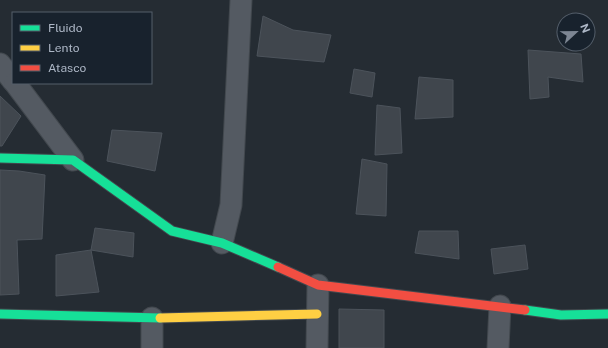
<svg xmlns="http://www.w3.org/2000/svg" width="608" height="348" font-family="'Public Sans',sans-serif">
  <rect width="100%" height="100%" fill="#252c33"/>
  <g fill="#40464d" stroke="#4c535b">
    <polygon points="263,16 293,30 331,35 324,62 257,56"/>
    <polygon points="528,50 581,54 583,82 548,77 549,97 530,99"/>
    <polygon points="354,69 375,73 372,97 350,93"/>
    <polygon points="419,77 453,80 453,117 415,119"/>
    <polygon points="0,96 21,116 2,146 0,146"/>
    <polygon points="377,105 400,108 402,153 375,155"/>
    <polygon points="112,130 162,133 155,171 107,161"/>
    <polygon points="362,159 387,164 386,216 356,214"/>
    <polygon points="0,170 19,171 45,175 42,239 17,240 19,294 0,295"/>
    <polygon points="95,228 134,233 133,257 91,250"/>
    <polygon points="419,231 458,231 459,259 415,253"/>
    <polygon points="525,245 528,269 494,274 491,249"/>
    <polygon points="91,250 99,292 56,296 56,255"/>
    <polygon points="339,309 384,310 384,348 339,348"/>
  </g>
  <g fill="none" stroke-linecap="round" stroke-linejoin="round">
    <defs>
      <g id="street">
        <polyline points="0,64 13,81"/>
        <polyline points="15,83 73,160"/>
        <polyline points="222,243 231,205 241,0"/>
        <polyline points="152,348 152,318"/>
        <polyline points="317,348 318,285"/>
        <polyline points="498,348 500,306"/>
      </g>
      <g id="fast">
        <polyline points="0,158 73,160 172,231 222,243 278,267"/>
        <polyline points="525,310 561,315 608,314"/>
        <polyline points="0,314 160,318"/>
      </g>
      <polyline id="slow" points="160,318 317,314"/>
      <polyline id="jam" points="278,267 318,285 525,310"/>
    </defs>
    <use href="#street" stroke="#42484e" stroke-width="23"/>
    <use href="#fast" stroke="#42484e" stroke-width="11"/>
    <use href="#slow" stroke="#42484e" stroke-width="11"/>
    <use href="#jam" stroke="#42484e" stroke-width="11"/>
    <use href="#street" stroke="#545a62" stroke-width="21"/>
    <use href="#fast" stroke="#16e098" stroke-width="9"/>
    <use href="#slow" stroke="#ffcf43" stroke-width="9"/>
    <use href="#jam" stroke="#f24e42" stroke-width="9"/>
  </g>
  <rect x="12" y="12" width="140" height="72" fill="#18222d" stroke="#545e6a"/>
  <rect x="20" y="25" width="20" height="6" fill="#16e098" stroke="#545e6a"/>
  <text x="48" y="32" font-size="12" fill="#adb7c6">Fluido</text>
  <rect x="20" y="45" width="20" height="6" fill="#ffcf43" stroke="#545e6a"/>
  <text x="48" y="52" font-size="12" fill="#adb7c6">Lento</text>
  <rect x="20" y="65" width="20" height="6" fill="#f24e42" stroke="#545e6a"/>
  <text x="48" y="72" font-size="12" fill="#adb7c6">Atasco</text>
  <g transform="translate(576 32) rotate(68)"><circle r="19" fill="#18222d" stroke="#545e6a"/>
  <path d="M0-3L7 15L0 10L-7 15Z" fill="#7d8693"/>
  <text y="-6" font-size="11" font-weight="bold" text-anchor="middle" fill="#adb7c6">N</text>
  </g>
</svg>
